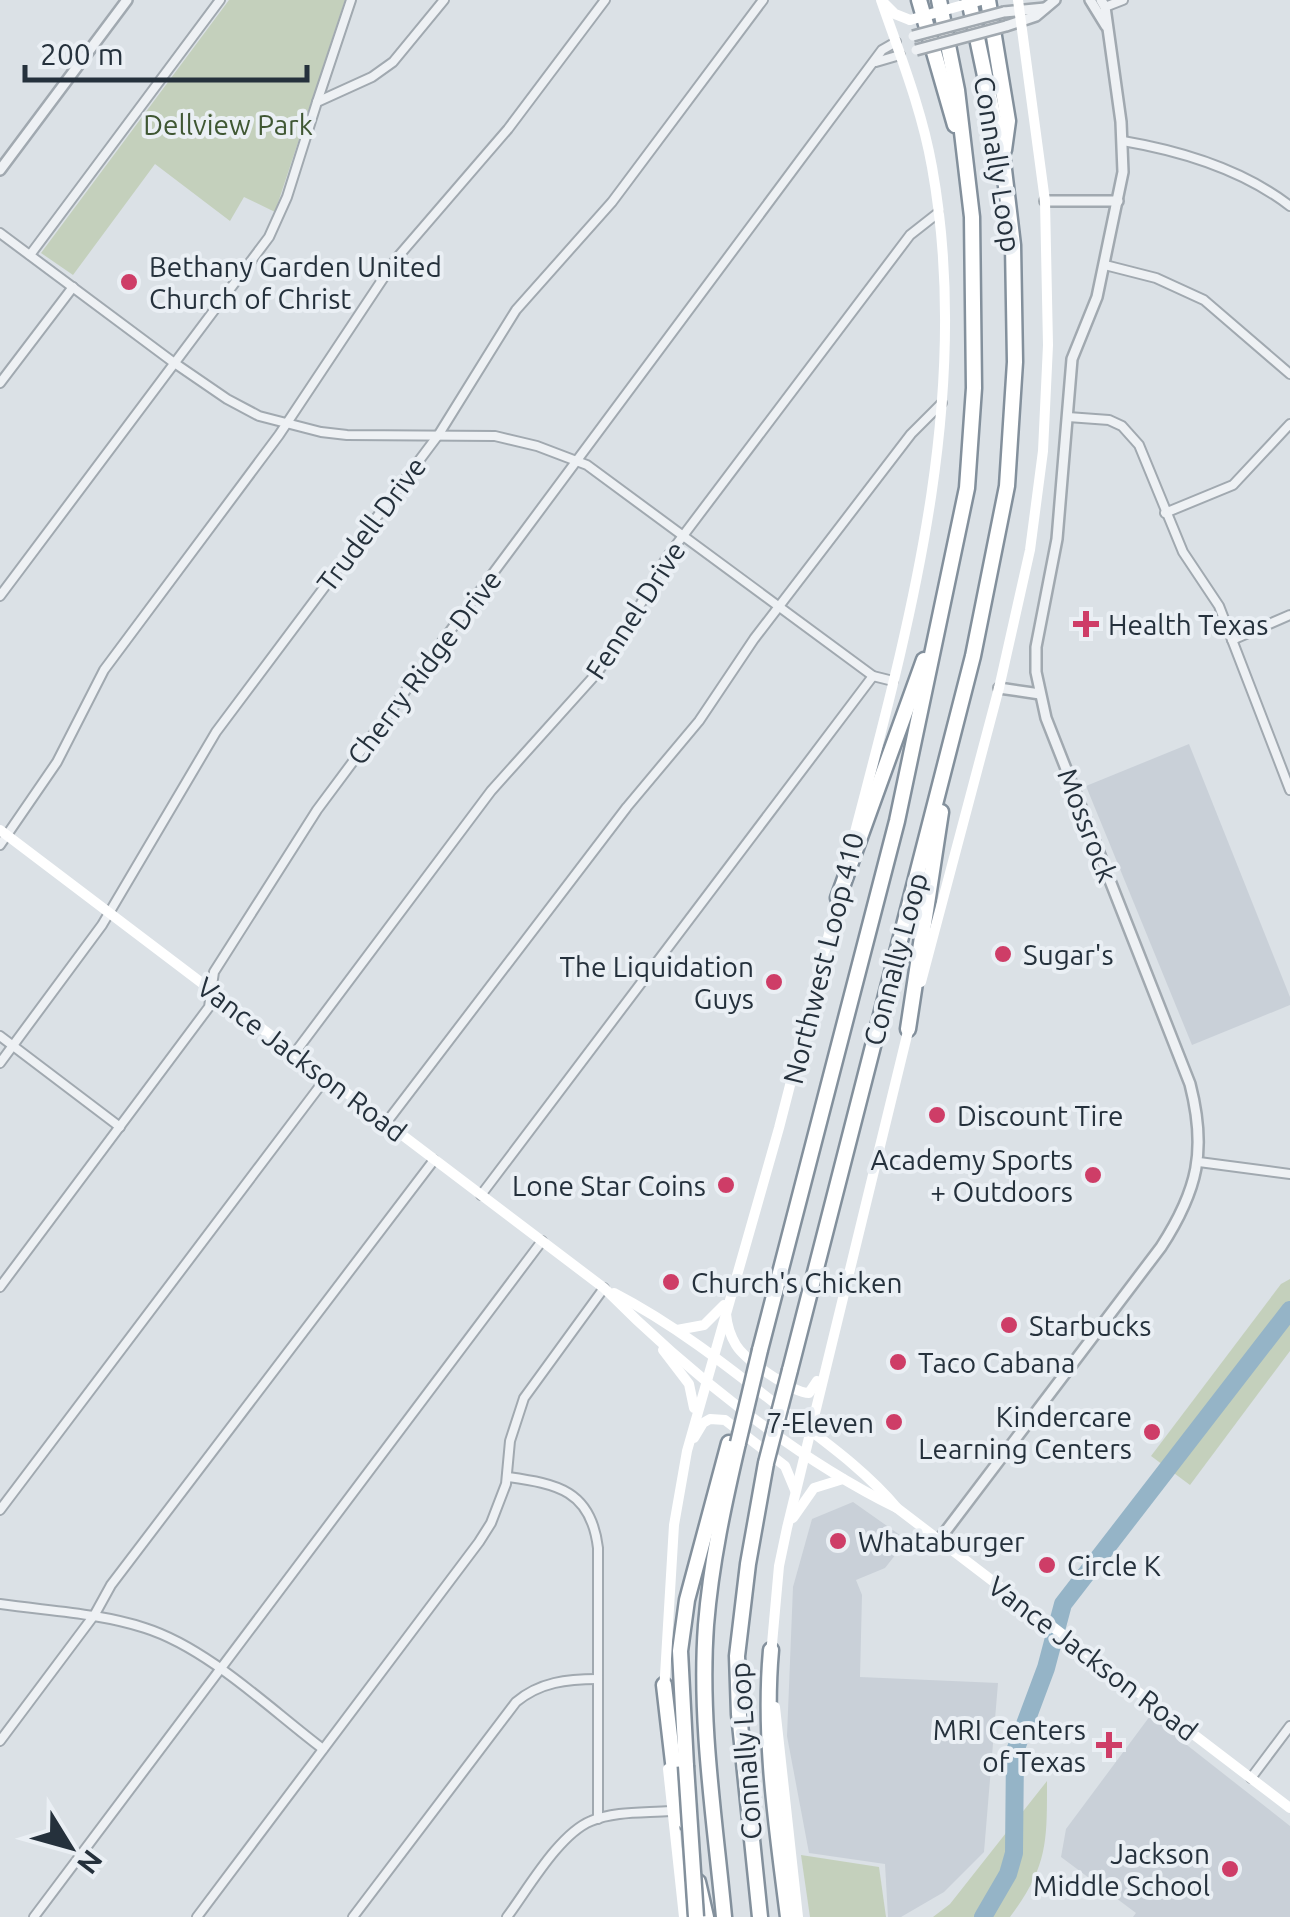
<svg xmlns="http://www.w3.org/2000/svg" width="1290" height="1917" font-family="Ubuntu,sans-serif">
  <rect width="100%" height="100%" fill="#dbe1e6"/>
  <g fill="#c9d0d8">
    <polygon points="1189,744 1290,997 1290,1005 1192,1045 1086,786"/>
    <polygon points="853,1502 907,1540 885,1568 856,1580 862,1595 860,1677 998,1683 984,1852 944,1892 901,1917 888,1917 885,1864 809,1853 787,1736 793,1587 812,1519"/>
    <polygon points="1150,1716 1290,1826 1290,1917 1133,1917 1136,1913 1061,1857 1066,1829"/>
  </g>
  <g fill="#c4d0bc">
    <polygon points="229,0 345,0 275,212 244,197 230,221 155,164 73,275 41,253"/>
    <polygon points="1290,1279 1290,1351 1190,1485 1151,1456 1281,1284"/>
    <path d="M 1047,1781 C 1047,1842 1048,1866 1010,1917 L 933,1917 L 950,1904 Z"/>
    <polygon points="801,1855 879,1867 886,1917 810,1917"/>
  </g>
  <g fill="none" stroke-linecap="round" stroke-linejoin="round">
    <polyline stroke="#95b4c7" stroke-width="18" points="983,1917 1008,1874 1014,1853 1015,1751 1046,1668 1063,1604 1290,1310"/>
    <defs>
      <g id="minor">
        <polyline points="1105,7 1123,0"/>
        <polyline points="876,62 900,55"/>
        <polyline points="317,102 351,0"/>
        <path d="M 1123,141 C 1182,151 1242,169 1290,206"/>
        <polyline points="0,233 173,362 227,399 259,416 321,432 347,435 495,436 537,446 587,465 873,676 893,681"/>
        <polyline points="30,255 220,0"/>
        <polyline points="1105,265 1156,278 1204,300 1290,374"/>
        <polyline points="0,383 73,287"/>
        <polyline points="1068,417 1109,420 1122,426 1139,445 1183,552 1219,606 1290,790"/>
        <polyline points="1165,513 1233,485 1290,424"/>
        <polyline points="0,596 269,237 287,197 317,102 372,77 393,62 444,0"/>
        <polyline points="1232,640 1290,615"/>
        <polyline points="0,845 57,762 104,670 279,435 396,259 508,129 605,0"/>
        <polyline points="0,1036 120,1127"/>
        <polyline points="294,1054 491,791 597,673 621,639 667,557 910,235 938,213"/>
        <polyline points="0,1063 102,925 216,732 439,434 516,310 612,202 763,0"/>
        <polyline points="386,1123 627,807 699,721 754,639 911,434 942,403"/>
        <polyline points="1199,1162 1290,1174"/>
        <polyline points="481,1195 873,676"/>
        <polyline points="0,1287 209,1007 214,972 317,810 882,50 896,42"/>
        <path d="M 508,1477 C 557,1484 591,1490 598,1548 L 598,1819"/>
        <polyline points="0,1510 326,1078"/>
        <path d="M 0,1604 C 48,1611 99,1613 145,1628 C 208,1648 270,1709 323,1749"/>
        <polyline points="0,1741 95,1614 111,1585 434,1160"/>
        <polyline points="1251,1778 1290,1726"/>
        <polyline points="34,1917 542,1241"/>
        <polyline points="197,1917 479,1542 491,1523 506,1484 510,1441 524,1398 604,1288"/>
        <path d="M 353,1917 L 516,1702 C 540,1682 567,1679 598,1679"/>
        <path d="M 507,1917 C 528,1889 559,1834 591,1821 C 614,1811 645,1813 670,1811"/>
      </g>
      <g id="tertiary">
        <polyline points="1090,0 1106,26"/>
        <polyline points="1004,12 1045,8"/>
        <polyline points="1006,26 1036,16 1055,0"/>
        <polyline points="0,170 127,0"/>
        <polyline points="1045,201 1118,201"/>
        <polyline points="999,688 1040,694"/>
        <path d="M 939,1540 L 1161,1247 C 1198,1190 1207,1150 1190,1084 L 1046,718 L 1036,672 L 1036,647 L 1057,539 L 1072,359 L 1097,297 L 1123,172 L 1121,122 L 1105,7 L 1101,0"/>
      </g>
      <g id="motorway">
        <polyline points="919,0 955,125"/>
        <polyline points="988,0 1008,121 1004,150"/>
        <polyline points="838,898 924,660"/>
        <polyline points="908,1029 941,812"/>
        <polyline points="760,1350 897,821 967,488 974,388 972,217 957,90 939,0"/>
        <polyline points="790,1370 973,656 1007,486 1015,362 1013,245 1003,161 969,0"/>
        <path d="M 771,1650 C 763,1740 777,1828 788,1917"/>
        <polyline points="664,1685 674,1771 685,1822"/>
        <polyline points="686,1766 680,1651 687,1600 729,1443"/>
        <polyline points="698,1882 706,1917"/>
        <path d="M 724,1917 C 715,1821 699,1722 706,1625 C 711,1563 724,1503 738,1443"/>
        <polyline points="760,1917 739,1714 737,1656 748,1564 766,1463"/>
      </g>
    </defs>
    <use href="#minor" stroke="#a1a9b0" stroke-width="12"/>
    <use href="#tertiary" stroke="#a1a9b0" stroke-width="14"/>
    <use href="#motorway" stroke="#83909c" stroke-width="19"/>
    <use href="#minor" stroke="#eef1f4" stroke-width="8"/>
    <use href="#tertiary" stroke="#eef1f4" stroke-width="9"/>
    <g stroke="#fff" stroke-width="10">
      <polyline points="885,4 895,14 910,20"/>
      <path d="M 0,830 L 604,1288 C 685,1370 793,1457 897,1508"/>
      <path d="M 854,836 C 911,618 973,394 932,167 C 922,110 900,55 881,0"/>
      <polyline points="921,982 999,688 1030,550 1043,451 1048,345 1045,201 1018,0"/>
      <path d="M 614,1293 C 676,1325 731,1369 786,1412 C 825,1442 865,1470 897,1508 L 1290,1808"/>
      <path d="M 726,1314 C 727,1325 730,1335 736,1345 C 745,1360 793,1393 809,1393 L 817,1381"/>
      <polyline points="677,1330 704,1325 724,1305"/>
      <polyline points="663,1350 689,1384 694,1408"/>
      <polyline points="694,1438 703,1423 710,1419 725,1420 785,1466 795,1490"/>
      <polyline points="793,1518 814,1488 843,1479"/>
      <polyline points="771,1655 779,1566 787,1528 910,1023"/>
      <polyline points="664,1692 674,1525 687,1451 779,1128 840,891"/>
      <polyline points="775,1707 798,1917"/>
      <polyline points="668,1769 684,1917"/>
    </g>
    <use href="#motorway" stroke="#fff" stroke-width="14"/>
    <defs>
      <g id="tertiary-bridge">
        <polyline points="913,36 1004,12"/>
        <polyline points="916,50 1006,26"/>
      </g>
      <g id="motorway-bridge">
        <polyline points="738,1443 760,1350"/>
        <polyline points="766,1463 790,1370"/>
        <polyline points="686,1766 696,1917"/>
      </g>
    </defs>
    <use href="#tertiary-bridge" stroke="#a1a9b0" stroke-width="14" stroke-linecap="butt"/>
    <use href="#motorway-bridge" stroke="#83909c" stroke-width="19" stroke-linecap="butt"/>
    <use href="#tertiary-bridge" stroke="#eef1f4" stroke-width="9"/>
    <polyline stroke="#fff" stroke-width="10" points="910,20 981,0"/>
    <use href="#motorway-bridge" stroke="#fff" stroke-width="14"/>
  </g>
  <g fill="#ce3d67" stroke="#eaeff4" stroke-width="4">
    <circle cx="129" cy="282" r="10"/>
    <path d="M1081 609h10v10h10v10h-10v10h-10v-10h-10v-10h10z"/>
    <circle cx="1003" cy="954" r="10"/>
    <circle cx="774" cy="982" r="10"/>
    <circle cx="937" cy="1115" r="10"/>
    <circle cx="1093" cy="1175" r="10"/>
    <circle cx="726" cy="1185" r="10"/>
    <circle cx="671" cy="1282" r="10"/>
    <circle cx="1009" cy="1325" r="10"/>
    <circle cx="898" cy="1362" r="10"/>
    <circle cx="894" cy="1422" r="10"/>
    <circle cx="1152" cy="1432" r="10"/>
    <circle cx="838" cy="1541" r="10"/>
    <circle cx="1047" cy="1565" r="10"/>
    <path d="M1104 1730h10v10h10v10h-10v10h-10v-10h-10v-10h10z"/>
    <circle cx="1230" cy="1869" r="10"/>
  </g>
  <g text-anchor="middle" dominant-baseline="central" stroke-width="8" stroke-linejoin="round" paint-order="stroke">
    <g font-size="28" fill="#3f5733" stroke="#eaeff4">
      <text x="228" y="124">Dellview Park</text>
    </g>
    <g font-size="28" fill="#25313c" stroke="#eaeff4">
      <text transform="translate(998 164) rotate(81)">Connally Loop</text>
      <text transform="translate(371 524) rotate(-53)">Trudell Drive</text>
      <text transform="translate(635 610) rotate(-57)">Fennel Drive</text>
      <text transform="translate(424 667) rotate(-53)">Cherry Ridge Drive</text>
      <text transform="translate(1088 825) rotate(69)">Mossrock</text>
      <text transform="translate(823 958) rotate(-76)">Northwest Loop 410</text>
      <text transform="translate(895 959) rotate(-75)">Connally Loop</text>
      <text transform="translate(302 1059) rotate(37)">Vance Jackson Road</text>
      <text transform="translate(1093 1658) rotate(37)">Vance Jackson Road</text>
      <text transform="translate(745 1751) rotate(-94)">Connally Loop</text>
    </g>
    <g font-size="28" fill="#25313c" stroke="#eaeff4" text-anchor="start">
      <text x="149" y="266">Bethany Garden United<tspan x="149" dy="32">Church of Christ</tspan></text>
      <text x="1108" y="624">Health Texas</text>
      <text x="1023" y="954">Sugar's</text>
      <text x="754" y="966" text-anchor="end">The Liquidation<tspan x="754" dy="32">Guys</tspan></text>
      <text x="957" y="1115">Discount Tire</text>
      <text x="1073" y="1159" text-anchor="end">Academy Sports<tspan x="1073" dy="32">+ Outdoors</tspan></text>
      <text x="706" y="1185" text-anchor="end">Lone Star Coins</text>
      <text x="691" y="1282">Church's Chicken</text>
      <text x="1029" y="1325">Starbucks</text>
      <text x="918" y="1362">Taco Cabana</text>
      <text x="1132" y="1416" text-anchor="end">Kindercare<tspan x="1132" dy="32">Learning Centers</tspan></text>
      <text x="874" y="1422" text-anchor="end">7-Eleven</text>
      <text x="858" y="1541">Whataburger</text>
      <text x="1067" y="1565">Circle K</text>
      <text x="1086" y="1729" text-anchor="end">MRI Centers<tspan x="1086" dy="32">of Texas</tspan></text>
      <text x="1210" y="1853" text-anchor="end">Jackson<tspan x="1210" dy="32">Middle School</tspan></text>
    </g>
  </g>
  <g transform="translate(70 1847) rotate(127)" stroke="#eaeff4" stroke-width="8" paint-order="stroke">
  <path d="M0-8L18 38L0 25L-18 38Z" fill="#25313c"/>
  <text y="-15" font-size="28" font-weight="bold" text-anchor="middle" fill="#25313c">N</text>
  </g>
  <path d="M25 65v15h282v-15" fill="none" stroke="#25313c" stroke-width="5"/>
  <text x="40" y="65" font-size="30" fill="#25313c" stroke="#eaeff4" stroke-width="8" paint-order="stroke">200 m</text>
</svg>
